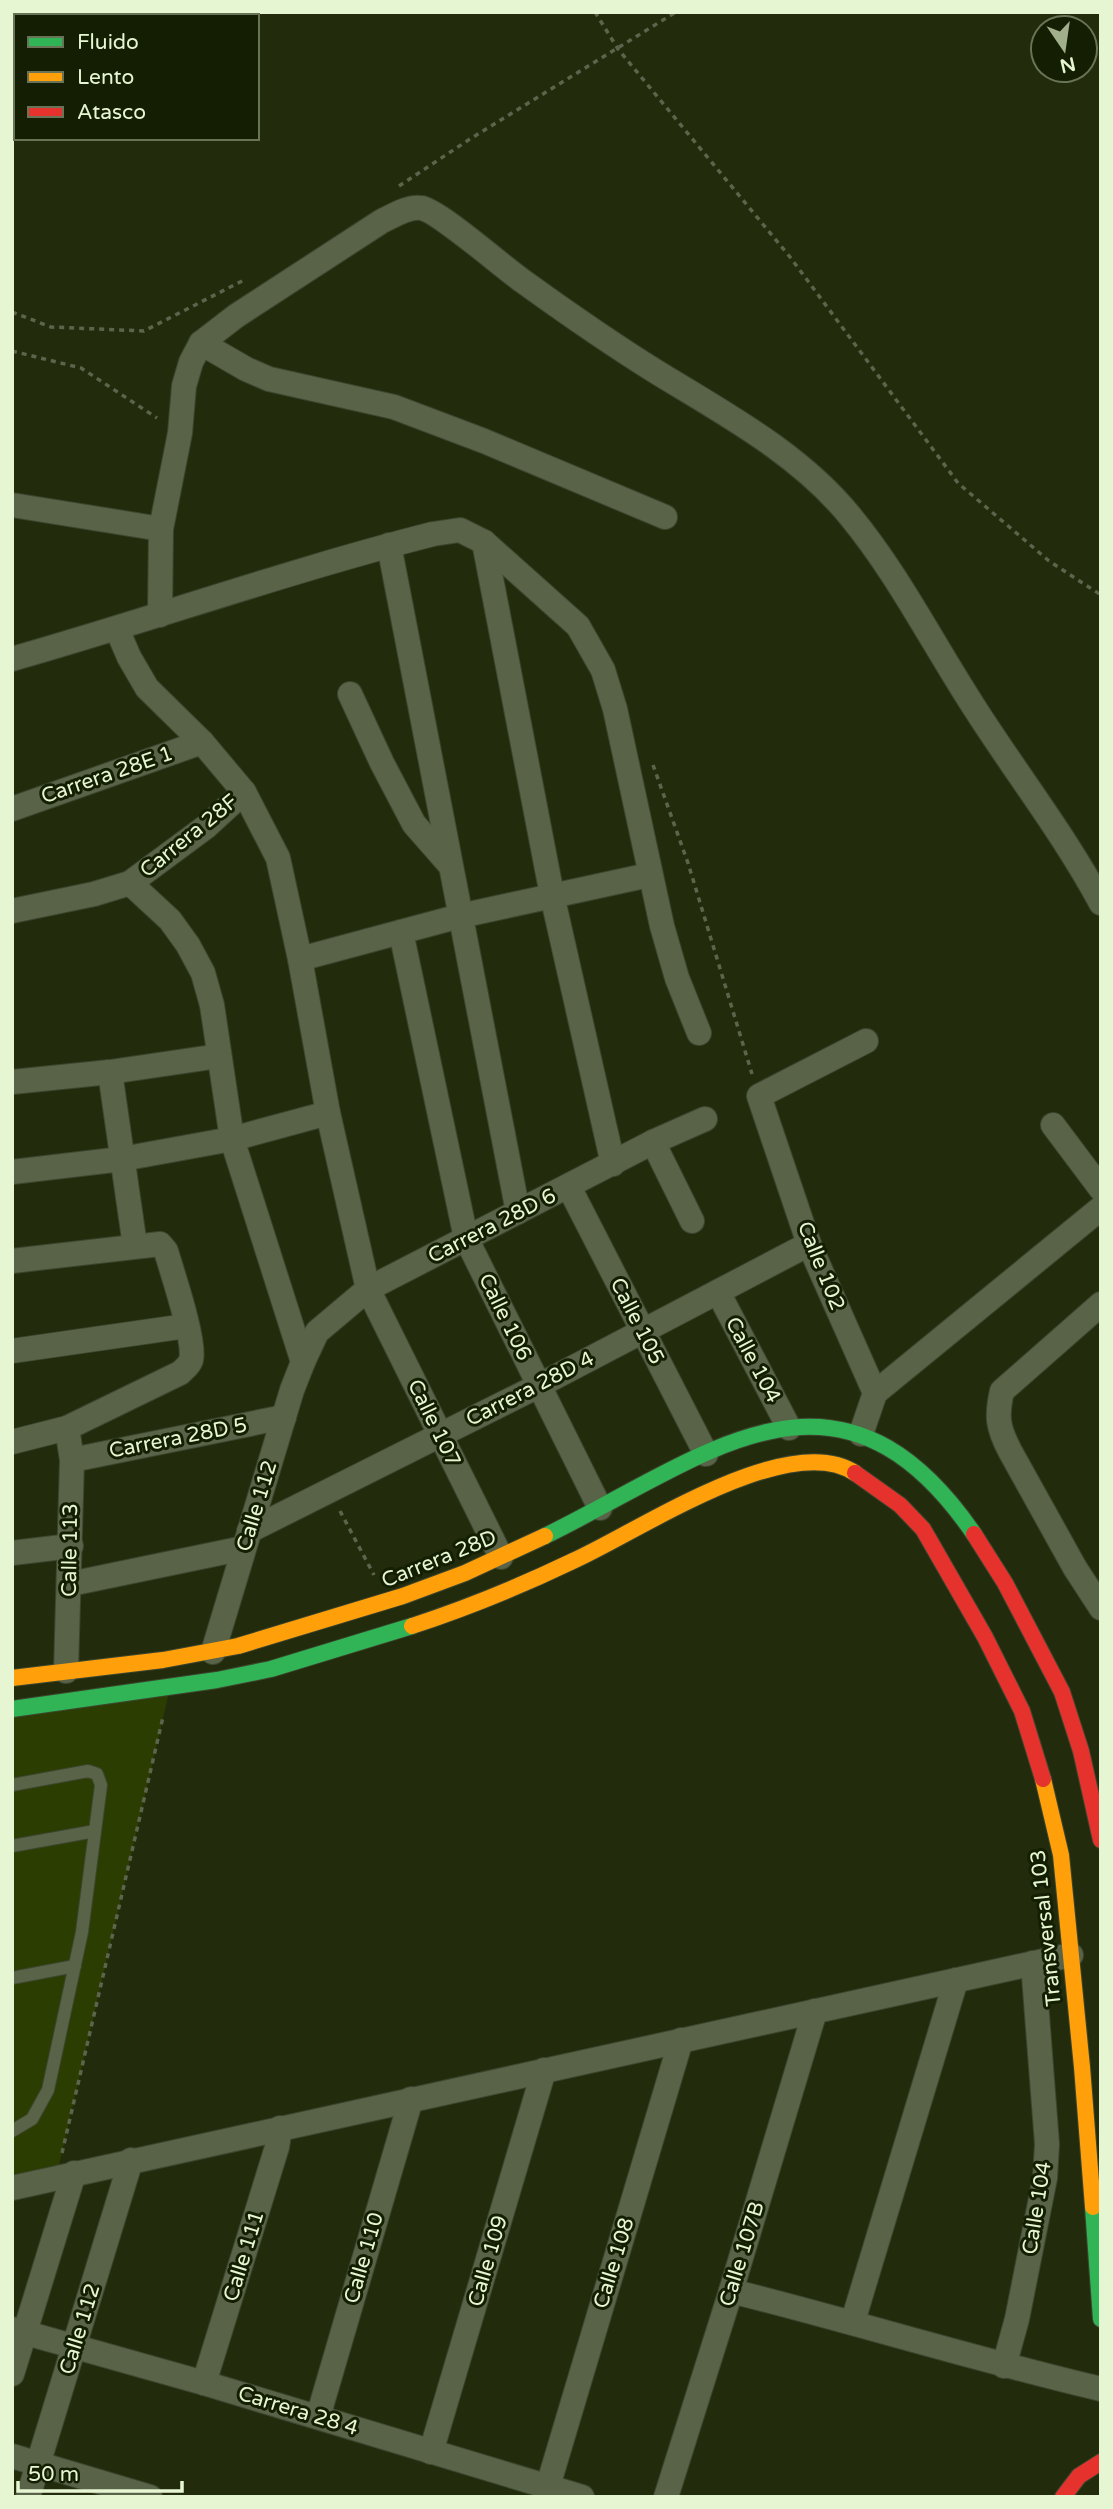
<svg xmlns="http://www.w3.org/2000/svg" width="1113" height="2509" font-family="'Varela Round',sans-serif">
  <rect width="100%" height="100%" fill="#222c0d"/>
  <polygon fill="#2c3d02" points="170,1688 56,2178 12,2188 12,1709"/>
  <g fill="none" stroke-linecap="round" stroke-linejoin="round">
    <defs>
      <g id="lane">
        <polyline points="12,1785 88,1771 97,1774 101,1785 82,1932 48,2090 32,2119 12,2131"/>
        <polyline points="12,1846 95,1831"/>
        <polyline points="12,1978 75,1966"/>
      </g>
      <g id="street">
        <path d="M 201,343 L 236,316 L 382,221 C 393,216 408,206 421,208 C 438,210 505,269 524,282 C 567,313 610,343 655,371 C 723,413 799,453 850,516 C 898,574 933,644 974,707 C 1016,773 1064,834 1101,903"/>
        <polyline points="12,505 161,529"/>
        <polyline points="484,542 552,895 613,1164"/>
        <polyline points="389,545 518,1212"/>
        <polyline points="160,615 161,529 180,433 184,386 191,362 201,343 246,369 269,379 394,407 484,441 665,517"/>
        <polyline points="117,629 129,657 147,688 202,742 244,792 278,858 300,959 328,1113 368,1289 501,1557"/>
        <path d="M 12,659 C 153,619 291,570 433,534 L 460,530 L 484,542 L 578,626 L 603,670 L 615,709 L 662,926 L 677,978 L 699,1033"/>
        <polyline points="350,694 382,763 414,824 450,865"/>
        <polyline points="12,809 202,742"/>
        <polyline points="12,911 94,894 130,883 207,826 244,792"/>
        <polyline points="401,932 466,1238 600,1508"/>
        <polyline points="300,959 460,916 649,875"/>
        <polyline points="110,1072 135,1246"/>
        <polyline points="12,1082 110,1072 219,1056"/>
        <polyline points="1053,1125 1101,1189"/>
        <polyline points="653,1142 692,1221"/>
        <polyline points="12,1172 122,1159 232,1139 212,1005 203,973 188,945 170,920 130,883"/>
        <polyline points="569,1187 706,1454"/>
        <path d="M 12,1261 L 160,1244 L 166,1251 C 172,1272 196,1342 191,1360 C 189,1366 184,1369 180,1373 L 67,1428 L 12,1442"/>
        <polyline points="718,1292 789,1428"/>
        <path d="M 1101,1304 L 1002,1391 C 996,1417 998,1428 1010,1451 L 1075,1568 L 1101,1608"/>
        <polyline points="12,1351 186,1326"/>
        <polyline points="303,1362 232,1139 328,1113"/>
        <polyline points="875,1393 1101,1208"/>
        <polyline points="861,1434 875,1393 809,1244 759,1096 866,1041"/>
        <polyline points="72,1460 284,1417"/>
        <polyline points="249,1531 538,1386 809,1244"/>
        <polyline points="12,1553 71,1546"/>
        <polyline points="70,1584 244,1548"/>
        <polyline points="213,1652 292,1390 303,1362 317,1332 368,1289 653,1142 705,1119"/>
        <polyline points="66,1671 72,1460 67,1428"/>
        <polyline points="12,2188 1071,1955"/>
        <path d="M 731,2291 C 855,2322 977,2360 1101,2389"/>
        <polyline points="853,2321 956,1980"/>
        <polyline points="12,2329 204,2383 582,2497"/>
        <polyline points="1004,2366 1017,2319 1045,2178 1047,2144 1033,1963"/>
        <polyline points="12,2374 74,2173"/>
        <polyline points="204,2383 277,2147 280,2128"/>
        <polyline points="318,2417 411,2099"/>
        <polyline points="431,2452 544,2070"/>
        <polyline points="12,2456 150,2497"/>
        <polyline points="548,2486 681,2040"/>
        <polyline points="28,2497 131,2160"/>
        <polyline points="666,2497 731,2291 815,2011"/>
      </g>
      <g id="fast">
        <path d="M 545,1536 C 705,1458 838,1336 974,1534"/>
        <polyline points="12,1709 217,1680 271,1669 412,1626"/>
        <polyline points="1093,2207 1101,2319"/>
      </g>
      <g id="slow">
        <path d="M 412,1626 C 467,1608 523,1585 575,1560 C 639,1531 789,1429 855,1473"/>
        <polyline points="12,1678 163,1660 238,1646 403,1596 465,1573 545,1536"/>
        <polyline points="1043,1779 1061,1855 1082,2067 1093,2207"/>
      </g>
      <g id="jam">
        <polyline points="855,1473 900,1505 923,1529 985,1637 1022,1711 1043,1779"/>
        <polyline points="974,1534 1005,1583 1062,1692 1081,1751 1101,1840"/>
        <polyline points="1063,2497 1079,2476 1101,2462"/>
      </g>
    </defs>
    <use href="#lane" stroke="#3d462f" stroke-width="14"/>
    <use href="#street" stroke="#3d462f" stroke-width="26"/>
    <use href="#fast" stroke="#3d462f" stroke-width="18"/>
    <use href="#slow" stroke="#3d462f" stroke-width="18"/>
    <use href="#jam" stroke="#3d462f" stroke-width="18"/>
    <g stroke="#5c644c" stroke-width="3.5" stroke-dasharray="5 5" stroke-linecap="butt">
      <polyline points="595,12 618,49 790,257 958,483 1049,561 1101,595"/>
      <polyline points="399,186 470,139 676,12"/>
      <polyline points="12,312 51,327 144,331 246,279"/>
      <polyline points="12,351 81,368 157,418"/>
      <polyline points="653,765 688,863 752,1074"/>
      <polyline points="340,1511 374,1575"/>
      <polyline points="62,2153 163,1717"/>
    </g>
    <use href="#lane" stroke="#596348" stroke-width="12"/>
    <use href="#street" stroke="#596348" stroke-width="24"/>
    <use href="#fast" stroke="#30b455" stroke-width="16"/>
    <use href="#slow" stroke="#ff9f0a" stroke-width="16"/>
    <use href="#jam" stroke="#e5322d" stroke-width="16"/>
  </g>
  <g text-anchor="middle" dominant-baseline="central" stroke-width="6" stroke-linejoin="round" paint-order="stroke">
    <g font-size="21" fill="#e7f6d2" stroke="#141e02">
      <text transform="translate(107 775) rotate(-19)">Carrera 28E 1</text>
      <text transform="translate(189 836) rotate(-39)">Carrera 28F</text>
      <text transform="translate(492 1226) rotate(-27)">Carrera 28D 6</text>
      <text transform="translate(821 1266) rotate(68)">Calle 102</text>
      <text transform="translate(505 1317) rotate(64)">Calle 106</text>
      <text transform="translate(637 1321) rotate(63)">Calle 105</text>
      <text transform="translate(753 1360) rotate(62)">Calle 104</text>
      <text transform="translate(530 1389) rotate(-27)">Carrera 28D 4</text>
      <text transform="translate(434 1423) rotate(64)">Calle 107</text>
      <text transform="translate(178 1438) rotate(-11)">Carrera 28D 5</text>
      <text transform="translate(257 1506) rotate(-73)">Calle 112</text>
      <text transform="translate(70 1550) rotate(-89)">Calle 113</text>
      <text transform="translate(439 1559) rotate(-22)">Carrera 28D</text>
      <text transform="translate(1046 1928) rotate(-96)">Transversal 103</text>
      <text transform="translate(1037 2208) rotate(-81)">Calle 104</text>
      <text transform="translate(742 2254) rotate(-73)">Calle 107B</text>
      <text transform="translate(244 2256) rotate(-73)">Calle 111</text>
      <text transform="translate(364 2258) rotate(-74)">Calle 110</text>
      <text transform="translate(488 2261) rotate(-74)">Calle 109</text>
      <text transform="translate(614 2263) rotate(-73)">Calle 108</text>
      <text transform="translate(80 2329) rotate(-73)">Calle 112</text>
      <text transform="translate(298 2411) rotate(17)">Carrera 28 4</text>
    </g>
  </g>
  <rect width="1113" height="2509" fill="none" stroke="#e7f6d2" stroke-width="28"/>
  <rect x="14" y="14" width="245" height="126" fill="#141e02" stroke="#687455" stroke-width="2"/>
  <rect x="28" y="37" width="35" height="10" fill="#30b455" stroke="#687455" stroke-width="2"/>
  <text x="77" y="49" font-size="21" fill="#e7f6d2">Fluido</text>
  <rect x="28" y="72" width="35" height="10" fill="#ff9f0a" stroke="#687455" stroke-width="2"/>
  <text x="77" y="84" font-size="21" fill="#e7f6d2">Lento</text>
  <rect x="28" y="107" width="35" height="10" fill="#e5322d" stroke="#687455" stroke-width="2"/>
  <text x="77" y="119" font-size="21" fill="#e7f6d2">Atasco</text>
  <g transform="translate(1064 49) rotate(167)"><circle r="33" fill="#141e02" stroke="#687455" stroke-width="2"/>
  <path d="M0-5L12 26L0 18L-12 26Z" fill="#a2af8d"/>
  <text y="-10" font-size="19" font-weight="bold" text-anchor="middle" fill="#e7f6d2">N</text>
  </g>
  <path d="M18 2481v10h164v-10" fill="none" stroke="#e7f6d2" stroke-width="3.5"/>
  <text x="28" y="2481" font-size="21" fill="#e7f6d2" stroke="#141e02" stroke-width="5" paint-order="stroke">50 m</text>
</svg>
